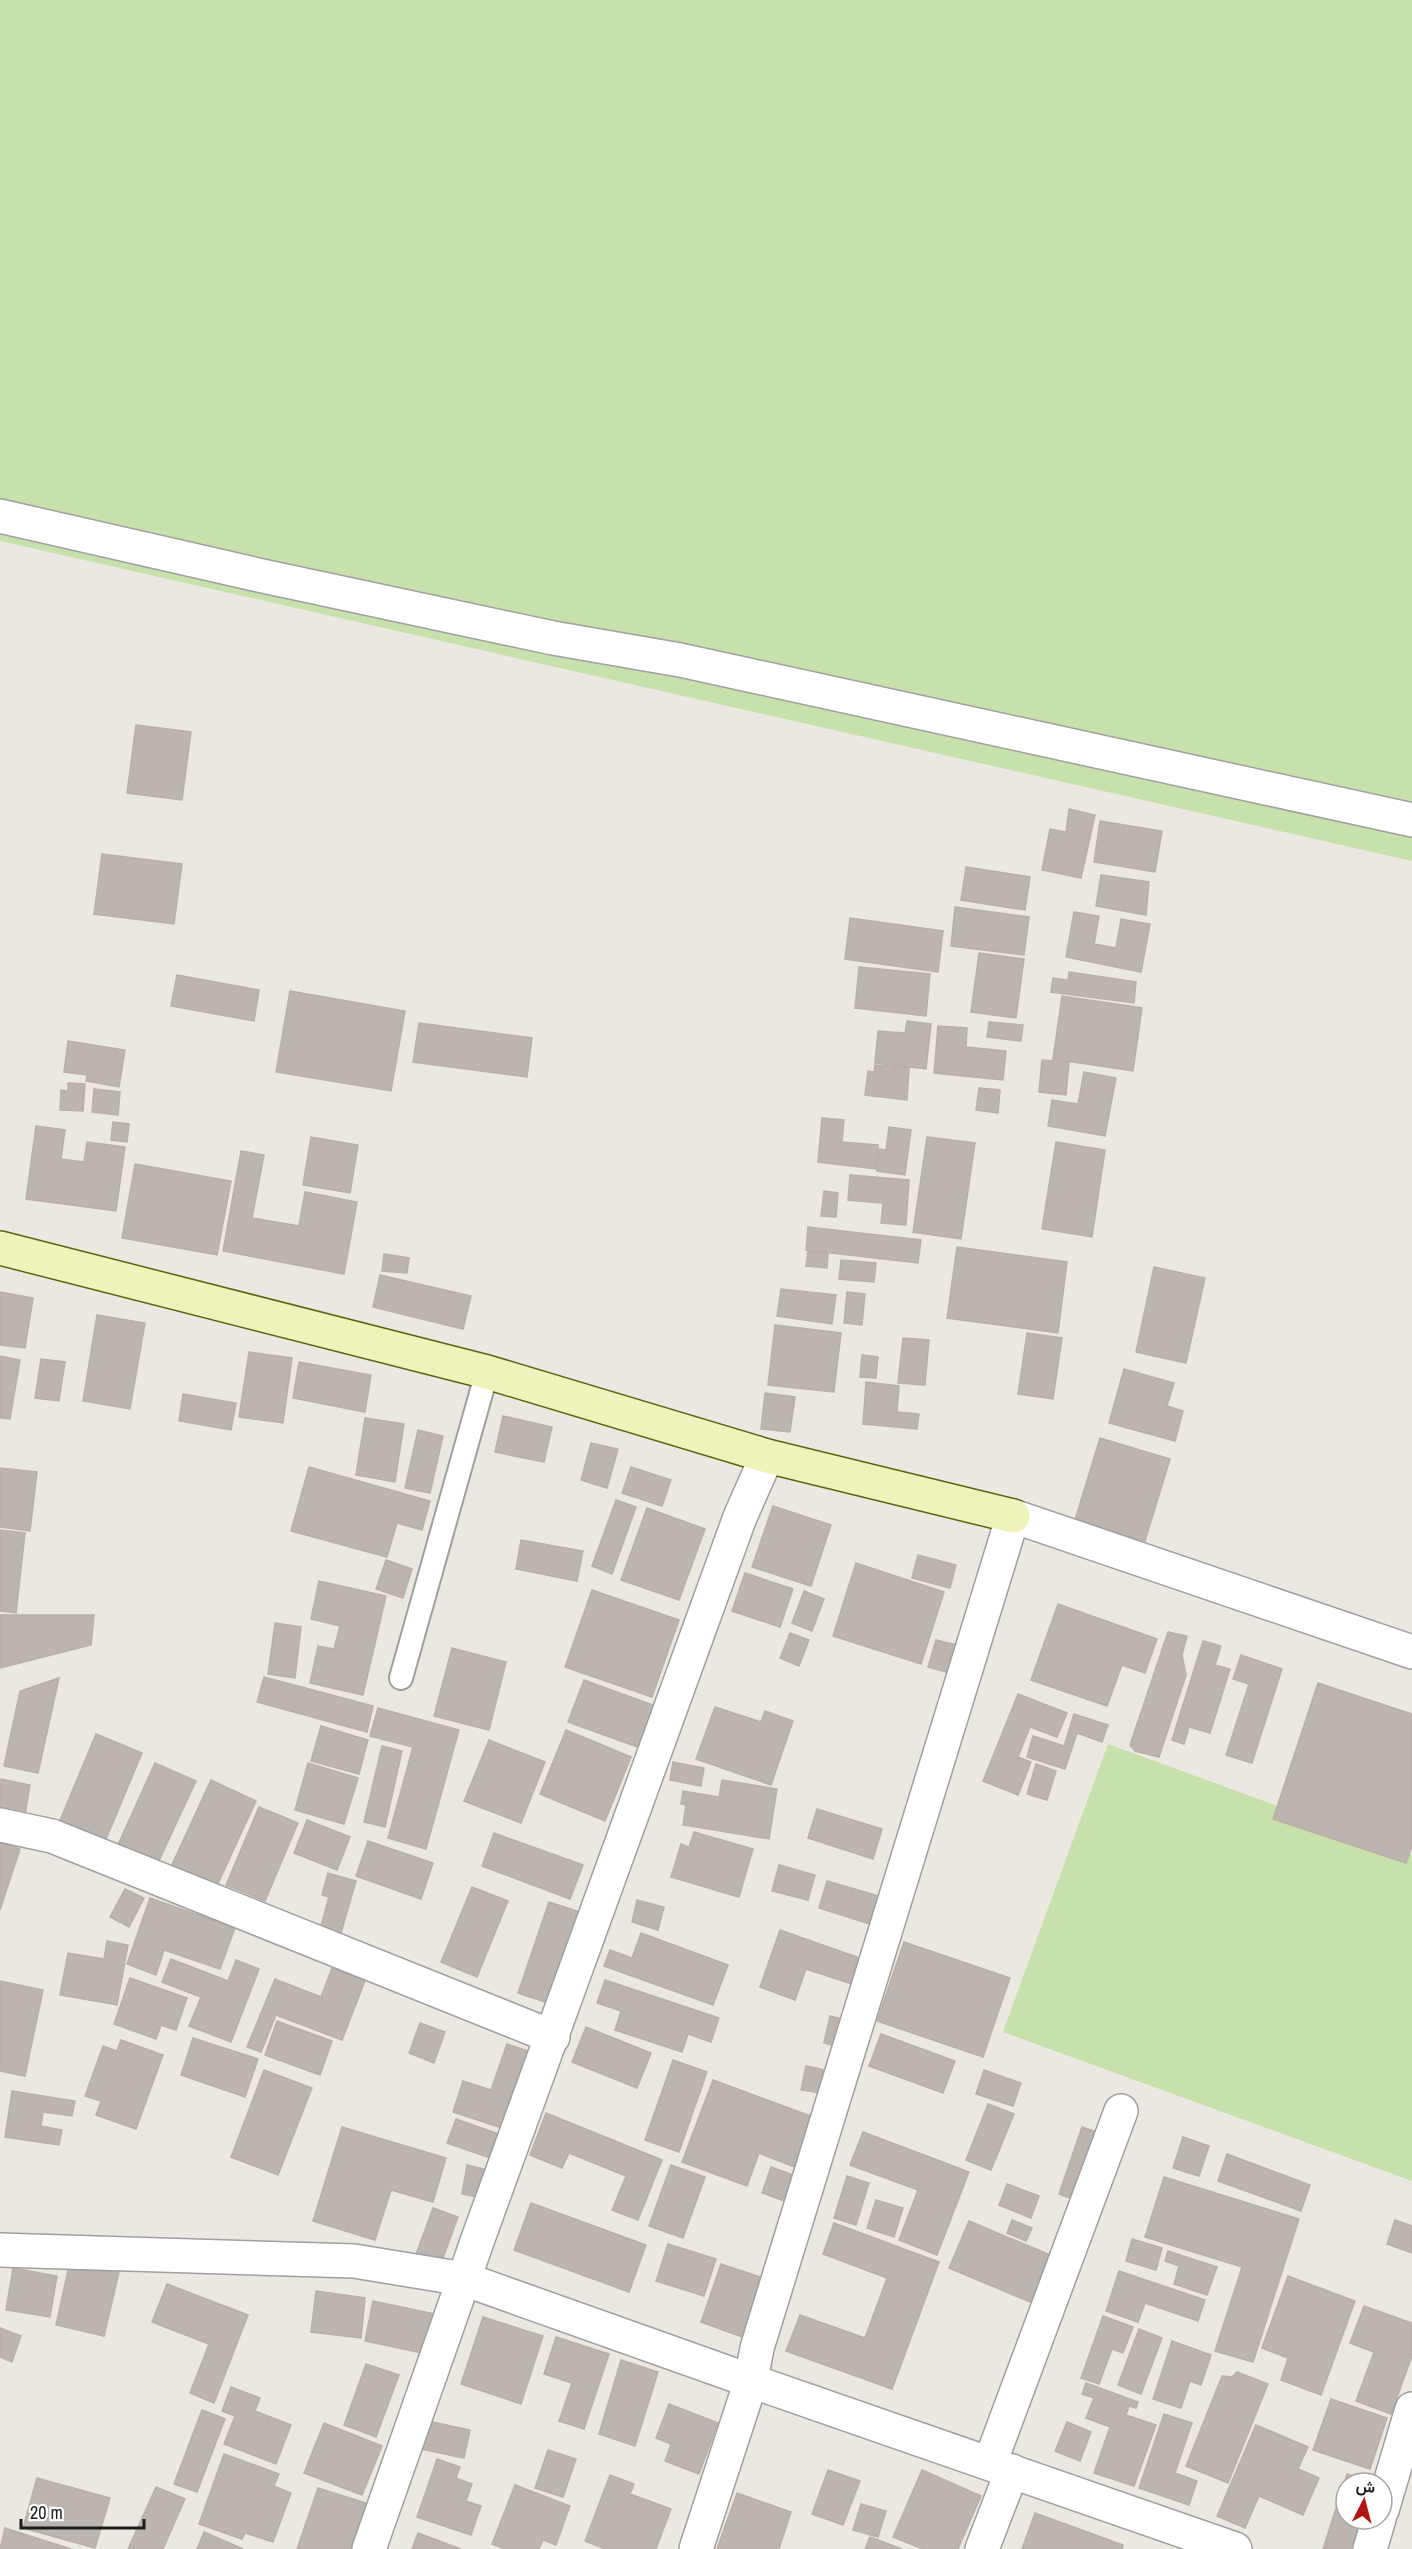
<svg xmlns="http://www.w3.org/2000/svg" width="1412" height="2549" font-family="'Archivo Narrow',Vazirmatn,sans-serif">
  <rect width="100%" height="100%" fill="#ebe8e1"/>
  <g fill="#c6e1ac">
    <polygon points="0,0 1412,0 1412,861 0,541"/>
    <polygon points="1108,1744 1412,1855 1412,2181 1003,2032"/>
  </g>
  <g fill="#bbb4af" stroke="#bbafa6" stroke-width="1.5">
    <polygon points="136,725 191,732 182,800 127,793"/>
    <polygon points="1069,809 1095,815 1081,878 1042,870 1050,829 1066,832"/>
    <polygon points="1100,821 1162,831 1155,872 1094,862"/>
    <polygon points="102,854 182,864 174,924 94,914"/>
    <polygon points="966,867 1030,877 1025,910 961,900"/>
    <polygon points="1101,875 1149,882 1146,915 1096,906"/>
    <polygon points="955,907 1029,917 1024,955 951,946"/>
    <polygon points="1074,912 1099,916 1094,944 1116,948 1121,919 1150,924 1141,972 1066,957"/>
    <polygon points="850,918 943,931 938,972 845,959"/>
    <polygon points="979,953 1024,959 1016,1018 971,1012"/>
    <polygon points="859,967 930,974 926,1016 855,1008"/>
    <polygon points="1069,972 1136,982 1134,1003 1051,992 1053,978 1068,980"/>
    <polygon points="177,975 259,990 254,1021 171,1006"/>
    <polygon points="290,991 405,1011 391,1091 276,1072"/>
    <polygon points="1062,996 1142,1008 1133,1071 1053,1059"/>
    <polygon points="907,1021 931,1024 926,1069 875,1063 878,1031 905,1033"/>
    <polygon points="989,1022 1023,1025 1021,1041 987,1037"/>
    <polygon points="419,1023 532,1038 527,1077 413,1062"/>
    <polygon points="938,1026 967,1028 966,1047 1006,1051 1003,1080 934,1073"/>
    <polygon points="68,1041 125,1050 119,1087 86,1081 87,1075 64,1072"/>
    <polygon points="1042,1060 1069,1062 1066,1095 1039,1092"/>
    <polygon points="875,1065 909,1068 907,1100 865,1095 868,1071 874,1072"/>
    <polygon points="1084,1072 1116,1078 1105,1136 1048,1126 1052,1100 1078,1104"/>
    <polygon points="68,1083 85,1084 83,1111 60,1110 61,1090 68,1091"/>
    <polygon points="979,1088 1000,1090 998,1113 976,1110"/>
    <polygon points="94,1089 120,1092 118,1115 92,1112"/>
    <polygon points="822,1118 844,1120 842,1142 878,1145 876,1169 818,1162"/>
    <polygon points="113,1122 129,1124 127,1142 111,1140"/>
    <polygon points="36,1126 65,1130 61,1159 84,1162 87,1142 125,1147 116,1211 26,1199"/>
    <polygon points="889,1127 911,1130 905,1175 877,1171 879,1149 886,1150"/>
    <polygon points="311,1137 358,1145 350,1193 303,1185"/>
    <polygon points="927,1137 975,1143 961,1239 913,1232"/>
    <polygon points="1056,1142 1105,1150 1092,1237 1042,1229"/>
    <polygon points="241,1151 264,1155 252,1218 299,1226 305,1192 357,1202 344,1274 223,1251"/>
    <polygon points="135,1164 231,1181 217,1255 122,1238"/>
    <polygon points="850,1175 909,1180 906,1225 881,1223 883,1203 848,1200"/>
    <polygon points="824,1191 838,1193 836,1217 821,1216"/>
    <polygon points="808,1227 921,1240 918,1263 806,1250"/>
    <polygon points="957,1247 1067,1262 1058,1333 947,1318"/>
    <polygon points="808,1251 828,1254 827,1268 806,1266"/>
    <polygon points="384,1254 409,1258 407,1273 382,1271"/>
    <polygon points="841,1260 876,1263 874,1282 839,1279"/>
    <polygon points="1154,1267 1205,1278 1186,1363 1136,1352"/>
    <polygon points="380,1275 471,1296 463,1329 373,1307"/>
    <polygon points="781,1289 836,1295 832,1324 777,1316"/>
    <polygon points="0,1292 33,1298 25,1348 0,1345"/>
    <polygon points="847,1292 865,1294 862,1325 844,1323"/>
    <polygon points="97,1315 145,1323 130,1409 83,1401"/>
    <polygon points="775,1325 841,1333 834,1392 768,1385"/>
    <polygon points="1027,1333 1062,1338 1053,1399 1018,1394"/>
    <polygon points="903,1338 929,1340 925,1385 898,1383"/>
    <polygon points="249,1352 292,1358 283,1423 239,1417"/>
    <polygon points="862,1355 878,1357 876,1378 860,1377"/>
    <polygon points="0,1356 20,1360 10,1419 0,1418"/>
    <polygon points="41,1359 65,1362 59,1401 35,1398"/>
    <polygon points="299,1362 371,1375 365,1412 293,1398"/>
    <polygon points="1124,1369 1174,1383 1167,1406 1183,1411 1175,1441 1109,1423"/>
    <polygon points="866,1382 899,1386 897,1412 919,1414 917,1429 863,1424"/>
    <polygon points="765,1393 795,1397 790,1432 761,1429"/>
    <polygon points="183,1394 236,1403 231,1430 179,1421"/>
    <polygon points="503,1416 552,1427 544,1462 495,1452"/>
    <polygon points="365,1418 404,1424 395,1482 356,1475"/>
    <polygon points="418,1430 443,1436 430,1493 405,1488"/>
    <polygon points="1100,1438 1170,1459 1145,1541 1075,1520"/>
    <polygon points="591,1443 618,1449 607,1488 581,1480"/>
    <polygon points="309,1467 430,1501 422,1530 397,1523 387,1557 291,1531"/>
    <polygon points="631,1467 671,1480 662,1506 622,1493"/>
    <polygon points="0,1468 37,1472 30,1531 0,1527"/>
    <polygon points="616,1500 636,1507 612,1574 592,1566"/>
    <polygon points="773,1506 831,1525 811,1586 752,1567"/>
    <polygon points="647,1508 705,1529 679,1600 621,1580"/>
    <polygon points="0,1530 25,1533 16,1613 0,1611"/>
    <polygon points="521,1540 583,1551 577,1581 516,1569"/>
    <polygon points="918,1555 956,1565 950,1588 912,1578"/>
    <polygon points="386,1560 412,1569 403,1598 376,1589"/>
    <polygon points="856,1563 944,1592 921,1664 833,1636"/>
    <polygon points="745,1573 793,1589 780,1627 732,1611"/>
    <polygon points="319,1581 386,1596 363,1695 310,1683 318,1646 334,1649 340,1626 311,1619"/>
    <polygon points="592,1590 679,1620 652,1697 565,1667"/>
    <polygon points="804,1591 824,1599 812,1631 792,1623"/>
    <polygon points="1058,1604 1157,1639 1145,1673 1122,1665 1107,1706 1031,1680"/>
    <polygon points="0,1615 94,1615 91,1645 0,1668"/>
    <polygon points="275,1623 301,1627 295,1678 268,1674"/>
    <polygon points="1168,1632 1187,1636 1182,1655 1186,1675 1159,1757 1135,1751 1130,1745"/>
    <polygon points="790,1633 809,1640 799,1666 780,1658"/>
    <polygon points="936,1640 957,1645 950,1673 928,1667"/>
    <polygon points="1203,1641 1221,1646 1215,1665 1230,1669 1210,1733 1189,1727 1184,1744 1172,1740"/>
    <polygon points="452,1648 506,1662 489,1730 434,1716"/>
    <polygon points="1241,1655 1282,1669 1252,1763 1226,1755 1249,1684 1233,1679"/>
    <polygon points="264,1677 373,1706 367,1732 257,1702"/>
    <polygon points="59,1678 38,1773 4,1766 20,1691"/>
    <polygon points="584,1680 658,1707 643,1749 568,1722"/>
    <polygon points="1318,1683 1412,1714 1412,1846 1406,1863 1273,1819"/>
    <polygon points="1018,1694 1067,1713 1057,1737 1030,1727 1018,1757 1031,1762 1018,1795 983,1781"/>
    <polygon points="715,1707 761,1722 765,1711 793,1721 771,1785 696,1759"/>
    <polygon points="378,1708 459,1730 426,1849 388,1838 413,1747 370,1736"/>
    <polygon points="1074,1714 1108,1725 1102,1742 1077,1733 1065,1769 1027,1757 1033,1736 1064,1746"/>
    <polygon points="321,1726 368,1740 359,1774 311,1761"/>
    <polygon points="566,1730 631,1757 605,1821 540,1794"/>
    <polygon points="96,1734 142,1753 104,1844 58,1825"/>
    <polygon points="489,1740 545,1762 521,1823 464,1801"/>
    <polygon points="382,1746 402,1751 385,1827 364,1822"/>
    <polygon points="673,1762 704,1768 701,1786 670,1780"/>
    <polygon points="155,1763 196,1781 156,1867 116,1849"/>
    <polygon points="308,1763 358,1778 344,1824 295,1810"/>
    <polygon points="1036,1764 1056,1771 1047,1800 1027,1794"/>
    <polygon points="1,1779 30,1785 24,1820 0,1816"/>
    <polygon points="211,1780 256,1801 216,1888 171,1867"/>
    <polygon points="722,1780 777,1789 769,1839 683,1825 686,1805 681,1804 683,1791 719,1797"/>
    <polygon points="259,1807 298,1823 265,1901 226,1885"/>
    <polygon points="817,1809 882,1829 873,1859 808,1838"/>
    <polygon points="307,1820 350,1837 337,1870 294,1853"/>
    <polygon points="694,1832 753,1849 739,1897 671,1877 681,1844 689,1847"/>
    <polygon points="494,1833 583,1865 570,1899 482,1866"/>
    <polygon points="368,1841 433,1863 421,1899 356,1876"/>
    <polygon points="0,1843 20,1849 0,1910"/>
    <polygon points="779,1865 815,1875 808,1900 772,1891"/>
    <polygon points="328,1873 356,1881 341,1933 321,1926 329,1897 322,1895"/>
    <polygon points="827,1881 882,1897 873,1925 819,1908"/>
    <polygon points="472,1887 508,1901 477,1977 441,1962"/>
    <polygon points="125,1889 144,1898 129,1927 110,1917"/>
    <polygon points="150,1898 235,1928 220,1969 164,1950 156,1975 127,1964"/>
    <polygon points="637,1900 664,1907 658,1930 632,1922"/>
    <polygon points="549,1902 586,1914 554,2005 518,1993"/>
    <polygon points="780,1930 871,1962 861,1987 806,1969 795,2000 760,1987"/>
    <polygon points="641,1933 728,1965 713,2005 604,1966 610,1950 632,1958"/>
    <polygon points="107,1941 128,1945 117,2005 60,1995 68,1953 104,1959"/>
    <polygon points="904,1942 1010,1978 983,2057 877,2021"/>
    <polygon points="171,1959 228,1981 236,1960 259,1969 231,2042 189,2026 201,1997 162,1982"/>
    <polygon points="332,1968 365,1981 342,2040 276,2015 261,2052 247,2047 275,1979 321,1997"/>
    <polygon points="130,1978 187,1998 176,2030 161,2025 156,2039 114,2024"/>
    <polygon points="605,1980 719,2018 711,2042 688,2034 682,2052 615,2030 621,2011 597,2003"/>
    <polygon points="0,1981 43,1990 25,2076 0,2071"/>
    <polygon points="830,2016 849,2021 843,2048 824,2043"/>
    <polygon points="277,2021 332,2041 320,2075 265,2055"/>
    <polygon points="420,2023 445,2032 434,2063 409,2053"/>
    <polygon points="586,2027 651,2053 637,2088 572,2062"/>
    <polygon points="881,2034 955,2061 943,2093 869,2066"/>
    <polygon points="193,2038 258,2059 245,2097 181,2075"/>
    <polygon points="121,2040 163,2055 136,2129 96,2115 101,2101 85,2096 103,2046 117,2051"/>
    <polygon points="507,2044 534,2053 508,2130 453,2112 463,2081 491,2090"/>
    <polygon points="673,2060 707,2072 679,2152 645,2140"/>
    <polygon points="806,2066 830,2071 826,2094 801,2090"/>
    <polygon points="264,2070 312,2088 278,2175 231,2157"/>
    <polygon points="984,2070 1021,2083 1013,2106 976,2094"/>
    <polygon points="713,2080 816,2118 797,2168 759,2153 747,2186 682,2162"/>
    <polygon points="12,2091 75,2101 72,2116 43,2112 41,2126 62,2130 59,2145 5,2137"/>
    <polygon points="988,2104 1014,2114 991,2170 966,2160"/>
    <polygon points="546,2113 662,2160 638,2220 612,2210 626,2176 569,2153 562,2168 530,2155"/>
    <polygon points="456,2119 507,2137 499,2161 447,2143"/>
    <polygon points="342,2127 446,2158 433,2202 391,2190 375,2240 313,2221"/>
    <polygon points="1082,2127 1103,2134 1080,2202 1059,2194"/>
    <polygon points="863,2132 969,2172 937,2255 899,2240 918,2190 850,2165"/>
    <polygon points="1183,2137 1209,2146 1199,2176 1173,2168"/>
    <polygon points="1227,2154 1310,2185 1301,2211 1218,2181"/>
    <polygon points="467,2165 492,2171 486,2199 462,2194"/>
    <polygon points="671,2165 705,2177 683,2238 649,2226"/>
    <polygon points="771,2167 799,2177 790,2203 762,2193"/>
    <polygon points="847,2176 869,2183 856,2225 834,2218"/>
    <polygon points="1164,2177 1299,2219 1253,2362 1215,2351 1242,2267 1145,2237"/>
    <polygon points="1007,2184 1039,2196 1031,2218 999,2205"/>
    <polygon points="876,2200 903,2208 894,2237 867,2228"/>
    <polygon points="531,2203 646,2245 629,2292 514,2250"/>
    <polygon points="433,2208 458,2217 440,2266 415,2257"/>
    <polygon points="1012,2220 1032,2228 1026,2241 1007,2233"/>
    <polygon points="1395,2220 1412,2226 1412,2253 1387,2244"/>
    <polygon points="969,2221 1055,2257 1035,2304 949,2268"/>
    <polygon points="834,2223 939,2262 892,2389 786,2351 800,2315 865,2338 887,2278 823,2254"/>
    <polygon points="1132,2239 1162,2248 1156,2270 1126,2261"/>
    <polygon points="668,2244 716,2259 704,2296 656,2281"/>
    <polygon points="1168,2251 1217,2267 1207,2295 1174,2284 1179,2266 1165,2261"/>
    <polygon points="71,2257 120,2268 104,2336 56,2325"/>
    <polygon points="721,2264 766,2279 745,2338 701,2322"/>
    <polygon points="13,2268 57,2276 50,2317 6,2310"/>
    <polygon points="1119,2271 1205,2300 1198,2321 1145,2303 1138,2322 1106,2311"/>
    <polygon points="1288,2276 1355,2301 1321,2395 1281,2380 1288,2358 1262,2348"/>
    <polygon points="167,2284 248,2315 214,2403 190,2393 209,2344 152,2322"/>
    <polygon points="316,2291 365,2298 361,2338 311,2332"/>
    <polygon points="373,2301 435,2314 427,2354 365,2341"/>
    <polygon points="1364,2306 1412,2323 1412,2356 1391,2414 1356,2401 1374,2352 1350,2343"/>
    <polygon points="1103,2316 1133,2327 1123,2353 1112,2349 1099,2384 1081,2378"/>
    <polygon points="483,2317 543,2336 521,2404 461,2384"/>
    <polygon points="0,2328 21,2336 12,2362 0,2357"/>
    <polygon points="1139,2329 1162,2338 1141,2394 1118,2385"/>
    <polygon points="556,2337 609,2354 584,2429 559,2421 572,2383 544,2374"/>
    <polygon points="1172,2341 1211,2355 1201,2385 1190,2381 1181,2408 1153,2399"/>
    <polygon points="621,2360 658,2372 635,2446 599,2434"/>
    <polygon points="366,2364 399,2375 376,2437 344,2425"/>
    <polygon points="1237,2372 1268,2384 1228,2483 1186,2466 1222,2376 1232,2377"/>
    <polygon points="1086,2383 1138,2402 1136,2408 1129,2406 1126,2415 1156,2425 1134,2486 1094,2473 1110,2427 1086,2418 1094,2398 1082,2394"/>
    <polygon points="231,2387 260,2398 255,2411 291,2425 276,2464 224,2444 235,2416 222,2411"/>
    <polygon points="1331,2399 1387,2418 1370,2469 1313,2450"/>
    <polygon points="669,2404 718,2423 699,2474 665,2461 671,2444 656,2438"/>
    <polygon points="202,2410 225,2419 197,2492 174,2484"/>
    <polygon points="1164,2414 1192,2423 1175,2473 1197,2481 1189,2505 1139,2488"/>
    <polygon points="428,2421 470,2430 464,2458 421,2449"/>
    <polygon points="1067,2422 1091,2432 1080,2461 1055,2451"/>
    <polygon points="324,2423 382,2446 362,2495 304,2473"/>
    <polygon points="1256,2425 1308,2447 1298,2469 1319,2478 1303,2515 1259,2496 1245,2528 1217,2516"/>
    <polygon points="548,2450 576,2459 563,2497 535,2488"/>
    <polygon points="224,2454 279,2474 274,2486 291,2493 273,2542 245,2533 242,2539 199,2524"/>
    <polygon points="437,2459 460,2467 456,2478 472,2484 466,2501 481,2506 471,2535 417,2517"/>
    <polygon points="828,2470 860,2481 843,2525 812,2514"/>
    <polygon points="922,2470 981,2496 958,2549 923,2549 893,2537"/>
    <polygon points="1347,2474 1377,2483 1346,2483 1346,2519 1373,2519 1363,2549 1323,2549"/>
    <polygon points="610,2475 634,2484 630,2494 671,2509 656,2549 605,2549 585,2541"/>
    <polygon points="37,2478 110,2498 95,2548 23,2528"/>
    <polygon points="515,2485 570,2506 556,2545 543,2540 539,2549 505,2549 492,2544"/>
    <polygon points="156,2487 185,2499 163,2549 128,2549"/>
    <polygon points="318,2488 372,2505 358,2549 297,2549"/>
    <polygon points="737,2493 791,2512 779,2549 717,2549"/>
    <polygon points="861,2504 886,2511 878,2537 853,2530"/>
    <polygon points="1035,2513 1123,2545 1122,2549 1022,2549"/>
    <polygon points="5,2528 71,2549 0,2549"/>
    <polygon points="204,2532 243,2549 197,2549"/>
    <polygon points="418,2533 461,2549 412,2549"/>
    <polygon points="870,2537 902,2549 865,2549"/>
  </g>
  <g fill="none" stroke-linecap="round" stroke-linejoin="round">
    <defs>
      <polyline id="lane" points="401,1678 487,1372"/>
      <g id="street">
        <polyline points="0,516 258,575 553,638 680,660 1412,820"/>
        <polyline points="0,1825 52,1836 553,2037"/>
        <polyline points="0,2250 354,2261 464,2279 751,2381 1235,2549"/>
        <polyline points="990,2463 1121,2111"/>
        <polyline points="1382,2510 1412,2409"/>
        <polyline points="369,2549 479,2236 740,1517 767,1456"/>
        <polyline points="696,2549 751,2381 757,2348 1013,1516 1412,1652"/>
        <polyline points="982,2549 1012,2471"/>
        <polyline points="1370,2549 1379,2519"/>
      </g>
      <polyline id="secondary" points="0,1248 487,1372 767,1456 1013,1516"/>
    </defs>
    <use href="#lane" stroke="#9f9f9f" stroke-width="26"/>
    <use href="#street" stroke="#9f9f9f" stroke-width="36"/>
    <use href="#secondary" stroke="#5b650f" stroke-width="36"/>
    <use href="#lane" stroke="#fff" stroke-width="22"/>
    <use href="#street" stroke="#fff" stroke-width="33"/>
    <use href="#secondary" stroke="#eff2b9" stroke-width="33"/>
  </g>
  <g transform="translate(1364 2501) rotate(6)"><circle r="28" fill="#ffffff" stroke="#a4a4a4" stroke-width="1.5"/>
  <path d="M0-4.5L10 22L0 15L-10 22Z" fill="#b21414"/>
  <text y="-9" font-size="16" font-weight="bold" text-anchor="middle" fill="#1b1b1b">ش</text>
  </g>
  <path d="M21 2519v9h123v-9" fill="none" stroke="#1b1b1b" stroke-width="3"/>
  <text x="30" y="2519" font-size="18" fill="#1b1b1b" stroke="#ffffff" stroke-width="4.5" paint-order="stroke">20 m</text>
</svg>
